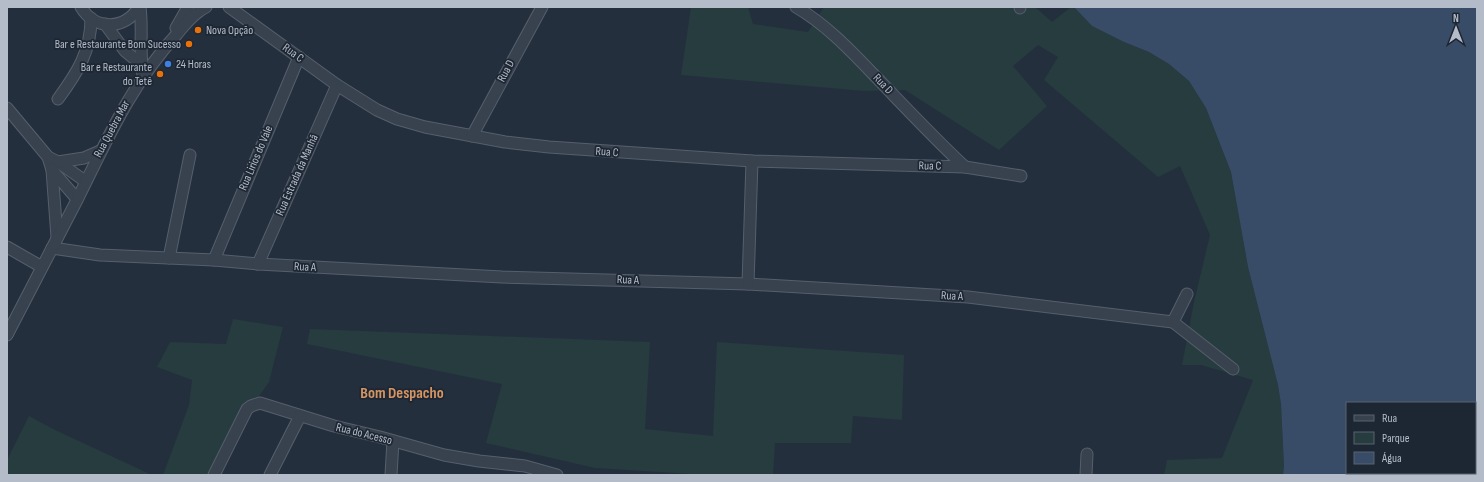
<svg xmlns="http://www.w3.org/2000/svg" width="1484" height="482" font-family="'Sofia Sans Condensed',sans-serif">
  <rect width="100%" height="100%" fill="#242f3e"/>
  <g fill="#263c3f">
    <polygon points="691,7 748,7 753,24 808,32 824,7 1035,7 1052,22 1071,7 1074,7 1092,26 1124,42 1149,52 1169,64 1189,81 1206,108 1231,172 1248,267 1278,385 1281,404 1284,466 1283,475 1164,475 1167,460 1222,458 1253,380 1201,365 1182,365 1194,302 1210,235 1180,166 1158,177 1044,80 1058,57 1038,45 1013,66 1047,106 999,150 905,90 864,91 681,75"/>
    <polygon points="233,319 283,327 269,382 257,399 216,475 163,475 189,405 192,380 157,367 170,342 226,344"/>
    <polygon points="310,329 650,342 645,429 713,436 717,342 904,355 902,420 853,416 851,443 775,443 773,475 708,475 595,468 486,443 502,384 307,344"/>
    <polygon points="29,416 55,430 152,475 7,475 7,460"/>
  </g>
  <path fill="#394c67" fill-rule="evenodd" d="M 1074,7 L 1477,7 L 1477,475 L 1283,475 L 1284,466 L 1281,404 L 1278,385 L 1248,267 L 1231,172 L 1206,108 L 1189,81 L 1169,64 L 1149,52 L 1124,42 L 1092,26 ZM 1347,403 L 1475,403 L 1475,473 L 1347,473 Z"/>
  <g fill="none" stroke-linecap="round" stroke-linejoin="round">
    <defs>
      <g id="minor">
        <path d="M 81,7 C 95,31 125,30 139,7"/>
        <path d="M 140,7 C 143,29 139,53 143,75"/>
        <polyline points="229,7 337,85 377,110 397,119 425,127 505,142 549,147 752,161 965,167 1021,176"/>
        <path d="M 796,7 C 827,25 852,52 877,78 C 906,108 934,138 965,167"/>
        <polyline points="1020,7 1020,8"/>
        <polyline points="105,24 125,51 142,65"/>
        <polyline points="176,28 188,7"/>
        <path d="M 58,99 C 77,73 91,52 91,18"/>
        <polyline points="7,108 48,157 52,170 77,199"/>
        <polyline points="472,136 542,7"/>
        <polyline points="48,157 58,162 85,181"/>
        <polyline points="58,162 84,158 100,151"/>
        <polyline points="52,170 57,237"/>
        <polyline points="7,247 42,267"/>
        <polyline points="52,248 100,255 214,260 258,264 502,277 748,284 968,297 1173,322 1187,294"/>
        <polyline points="169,258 190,155"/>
        <polyline points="214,260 299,57"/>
        <polyline points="258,264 337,85"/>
        <polyline points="748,284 752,161"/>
        <polyline points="1173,322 1233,369"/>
        <path d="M 7,335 C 30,290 54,245 77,200 C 107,140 131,84 177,34 C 185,24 194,13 206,7"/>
        <polyline points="214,475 247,409 251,406 260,403 334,426 380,437 444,455 479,461 525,466 557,475"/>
        <polyline points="270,475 300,416"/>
        <polyline points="391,475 393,441"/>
        <polyline points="1086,475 1087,454"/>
      </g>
    </defs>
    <use href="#minor" stroke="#565f6c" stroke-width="13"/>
    <use href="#minor" stroke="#38414e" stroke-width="11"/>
  </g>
  <g fill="#e8710a" stroke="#1d2633" stroke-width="1.5">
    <circle cx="198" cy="30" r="4"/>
    <circle cx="189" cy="44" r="4"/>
    <circle cx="160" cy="74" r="4"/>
  </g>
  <circle fill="#3f7fe0" stroke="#1d2633" stroke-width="1.5" cx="168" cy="64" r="4"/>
  <g text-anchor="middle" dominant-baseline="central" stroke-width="3.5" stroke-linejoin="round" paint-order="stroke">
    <g font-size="12" fill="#b4bcc9" stroke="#1d2633" text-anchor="start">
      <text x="206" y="30">Nova Opção</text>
      <text x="181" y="44" text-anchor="end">Bar e Restaurante Bom Sucesso</text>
      <text x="176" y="64">24 Horas</text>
      <text x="152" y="67" text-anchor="end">Bar e Restaurante<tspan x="152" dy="14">do Tetê</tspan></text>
    </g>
    <g font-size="12" fill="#b4bcc9" stroke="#1d2633">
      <text transform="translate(293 53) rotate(36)">Rua C</text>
      <text transform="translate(506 71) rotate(-62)">Rua D</text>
      <text transform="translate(883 84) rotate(46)">Rua D</text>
      <text transform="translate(112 129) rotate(-62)">Rua Quebra Mar</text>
      <text transform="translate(607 152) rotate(4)">Rua C</text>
      <text transform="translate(256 158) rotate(-67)">Rua Lirios do Vale</text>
      <text transform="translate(930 166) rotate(1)">Rua C</text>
      <text transform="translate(297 175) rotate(-66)">Rua Estrada da Manhã</text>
      <text transform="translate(305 267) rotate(3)">Rua A</text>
      <text transform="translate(628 280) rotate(2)">Rua A</text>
      <text transform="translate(952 296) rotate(3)">Rua A</text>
      <text transform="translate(364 434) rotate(14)">Rua do Acesso</text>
    </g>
    <g font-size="16" font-weight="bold" fill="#d59563" stroke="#1d2633">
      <text x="402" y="393">Bom Despacho</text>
    </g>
  </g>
  <rect width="1484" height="482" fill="none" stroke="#b4bcc9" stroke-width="16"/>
  <rect x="1346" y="402" width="130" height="72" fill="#1d2633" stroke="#59626f"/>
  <rect x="1354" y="415" width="20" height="6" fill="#38414e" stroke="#59626f"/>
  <text x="1382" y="422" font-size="12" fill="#b4bcc9">Rua</text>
  <rect x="1354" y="432" width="20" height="12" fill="#263c3f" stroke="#59626f"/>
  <text x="1382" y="442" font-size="12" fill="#b4bcc9">Parque</text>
  <rect x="1354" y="452" width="20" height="12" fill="#394c67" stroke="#59626f"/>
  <text x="1382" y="462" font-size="12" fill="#b4bcc9">Água</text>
  <g transform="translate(1456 28)" stroke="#1d2633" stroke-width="3" paint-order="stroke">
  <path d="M0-3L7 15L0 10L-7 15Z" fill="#b4bcc9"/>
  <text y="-6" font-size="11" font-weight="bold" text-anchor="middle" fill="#b4bcc9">N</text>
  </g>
</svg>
